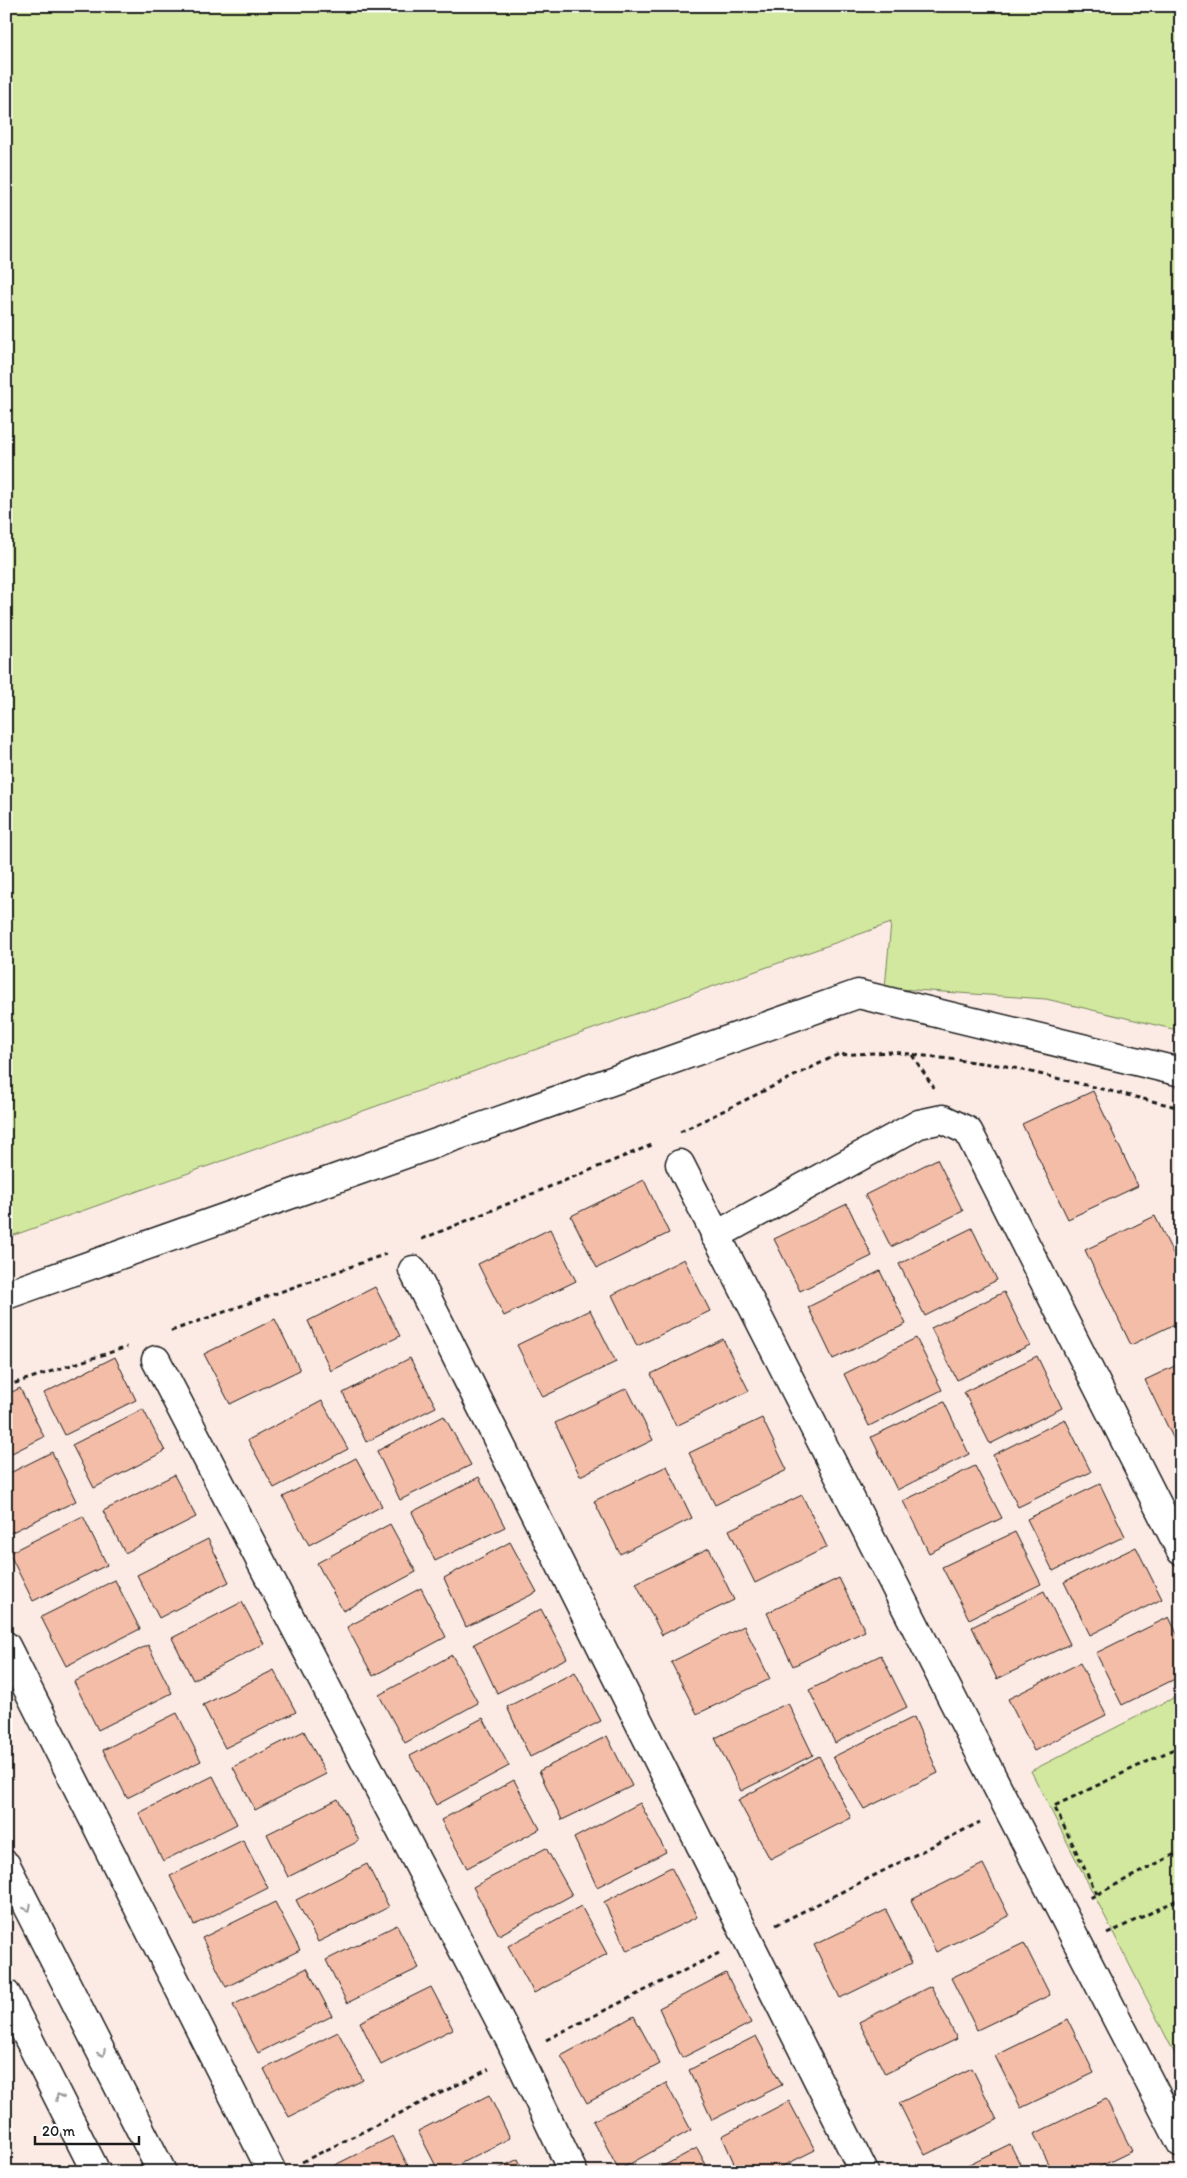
<svg xmlns="http://www.w3.org/2000/svg" width="1187" height="2178" font-family="Itim,sans-serif">
  <rect width="100%" height="100%" fill="#fcebe5"/>
  <filter id="ink" filterUnits="userSpaceOnUse"><feTurbulence type="fractalNoise" baseFrequency=".02" numOctaves="2"/><feDisplacementMap in="SourceGraphic" scale="10" xChannelSelector="R" yChannelSelector="G"/><feConvolveMatrix kernelMatrix="1 2 1 2 8 2 1 2 1" color-interpolation-filters="sRGB"/></filter>
  <g filter="url(#ink)">
    <g fill="#d1e89e" stroke="#76825d">
      <polygon points="11,6 1181,6 1181,1031 1046,999 885,988 891,923 6,1238 6,21"/>
      <polygon points="1181,1694 1181,2066 1031,1771"/>
    </g>
    <g fill="#f4bda8" stroke="#1c1c1c">
      <polygon points="1093,1091 1138,1186 1068,1219 1022,1124"/>
      <polygon points="937,1159 963,1211 891,1247 865,1195"/>
      <polygon points="644,1180 669,1233 597,1268 571,1216"/>
      <polygon points="847,1204 872,1256 800,1291 774,1239"/>
      <polygon points="1155,1216 1181,1270 1181,1321 1131,1345 1085,1250"/>
      <polygon points="972,1228 997,1280 925,1316 899,1264"/>
      <polygon points="550,1229 576,1281 504,1316 478,1264"/>
      <polygon points="684,1259 710,1311 637,1346 612,1295"/>
      <polygon points="880,1271 906,1324 833,1359 808,1307"/>
      <polygon points="375,1287 400,1336 331,1371 308,1321"/>
      <polygon points="1004,1292 1030,1345 957,1380 931,1328"/>
      <polygon points="590,1310 616,1362 543,1397 517,1345"/>
      <polygon points="275,1319 300,1370 230,1404 204,1354"/>
      <polygon points="916,1338 942,1390 869,1426 844,1374"/>
      <polygon points="723,1339 749,1391 676,1426 651,1374"/>
      <polygon points="1037,1356 1062,1408 990,1444 964,1392"/>
      <polygon points="115,1357 136,1400 65,1435 44,1393"/>
      <polygon points="410,1358 436,1407 366,1442 343,1393"/>
      <polygon points="1181,1363 1181,1454 1145,1380"/>
      <polygon points="20,1388 44,1437 6,1456 6,1395"/>
      <polygon points="627,1388 653,1440 580,1476 555,1423"/>
      <polygon points="322,1401 348,1449 274,1488 248,1440"/>
      <polygon points="944,1402 969,1454 897,1490 871,1437"/>
      <polygon points="143,1409 165,1451 94,1488 72,1445"/>
      <polygon points="444,1416 471,1465 400,1500 377,1451"/>
      <polygon points="762,1418 787,1470 715,1505 689,1453"/>
      <polygon points="1065,1419 1091,1472 1018,1507 993,1455"/>
      <polygon points="52,1452 76,1501 6,1535 6,1475"/>
      <polygon points="356,1458 382,1506 309,1545 283,1497"/>
      <polygon points="667,1466 692,1518 620,1554 594,1501"/>
      <polygon points="975,1466 1002,1518 929,1553 903,1501"/>
      <polygon points="174,1475 196,1517 125,1553 103,1511"/>
      <polygon points="479,1477 505,1527 435,1561 412,1512"/>
      <polygon points="1100,1484 1125,1536 1053,1571 1027,1519"/>
      <polygon points="802,1495 827,1547 755,1583 729,1530"/>
      <polygon points="83,1516 107,1565 33,1601 9,1553"/>
      <polygon points="390,1524 416,1572 343,1611 317,1563"/>
      <polygon points="1015,1532 1041,1584 969,1619 942,1567"/>
      <polygon points="208,1539 229,1582 159,1618 137,1575"/>
      <polygon points="510,1542 537,1592 466,1627 444,1578"/>
      <polygon points="1136,1547 1162,1599 1090,1635 1064,1582"/>
      <polygon points="709,1548 734,1600 662,1635 636,1583"/>
      <polygon points="839,1578 865,1631 793,1666 767,1613"/>
      <polygon points="115,1580 140,1629 66,1666 41,1617"/>
      <polygon points="421,1588 446,1637 373,1676 347,1627"/>
      <polygon points="1044,1591 1070,1644 997,1679 972,1627"/>
      <polygon points="242,1602 264,1644 193,1680 172,1638"/>
      <polygon points="541,1609 567,1658 497,1693 474,1644"/>
      <polygon points="1169,1617 1181,1642 1181,1676 1122,1705 1096,1653"/>
      <polygon points="744,1626 770,1679 697,1714 671,1662"/>
      <polygon points="148,1645 172,1693 98,1730 74,1682"/>
      <polygon points="452,1655 478,1703 405,1743 379,1695"/>
      <polygon points="881,1655 907,1707 835,1743 809,1690"/>
      <polygon points="1080,1663 1106,1715 1034,1751 1008,1699"/>
      <polygon points="274,1670 296,1712 225,1748 203,1705"/>
      <polygon points="575,1672 601,1721 530,1757 507,1707"/>
      <polygon points="788,1703 813,1755 741,1791 715,1738"/>
      <polygon points="177,1713 201,1761 127,1798 103,1750"/>
      <polygon points="914,1717 938,1773 864,1809 833,1757"/>
      <polygon points="483,1718 509,1766 436,1805 410,1756"/>
      <polygon points="304,1731 326,1774 255,1810 233,1767"/>
      <polygon points="607,1736 632,1786 562,1820 539,1771"/>
      <polygon points="819,1756 851,1818 770,1859 738,1800"/>
      <polygon points="213,1776 237,1824 163,1861 139,1813"/>
      <polygon points="514,1780 540,1829 467,1868 441,1820"/>
      <polygon points="338,1799 359,1841 288,1877 267,1834"/>
      <polygon points="640,1803 666,1852 597,1887 574,1838"/>
      <polygon points="243,1840 268,1888 194,1925 170,1876"/>
      <polygon points="546,1848 572,1895 499,1935 473,1887"/>
      <polygon points="367,1864 389,1907 318,1942 296,1900"/>
      <polygon points="983,1864 1009,1916 936,1952 911,1900"/>
      <polygon points="671,1867 697,1917 627,1951 604,1902"/>
      <polygon points="275,1902 300,1950 226,1987 202,1938"/>
      <polygon points="581,1906 607,1954 534,1993 508,1946"/>
      <polygon points="886,1910 912,1963 840,1998 814,1945"/>
      <polygon points="397,1925 419,1968 347,2003 326,1960"/>
      <polygon points="1024,1943 1050,1995 977,2030 951,1978"/>
      <polygon points="307,1968 332,2016 258,2053 233,2005"/>
      <polygon points="726,1973 751,2023 682,2058 659,2008"/>
      <polygon points="931,1986 957,2039 885,2074 859,2022"/>
      <polygon points="431,1987 453,2029 381,2065 360,2022"/>
      <polygon points="634,2016 660,2064 587,2103 561,2056"/>
      <polygon points="1068,2020 1094,2073 1021,2108 995,2056"/>
      <polygon points="338,2032 363,2080 289,2117 264,2069"/>
      <polygon points="756,2036 782,2085 712,2120 689,2070"/>
      <polygon points="972,2068 997,2120 925,2155 899,2103"/>
      <polygon points="666,2083 691,2130 619,2170 593,2121"/>
      <polygon points="489,2095 510,2138 444,2172 439,2172 418,2131"/>
      <polygon points="1106,2099 1132,2151 1089,2172 1053,2172 1034,2134"/>
      <polygon points="789,2101 815,2150 771,2172 738,2172 722,2136"/>
      <polygon points="393,2136 411,2172 321,2172"/>
      <polygon points="1010,2144 1024,2172 953,2172"/>
      <polygon points="697,2148 710,2172 652,2172"/>
      <polygon points="518,2159 524,2172 492,2172"/>
    </g>
    <g fill="none" stroke-linecap="round" stroke-linejoin="round">
      <defs>
        <g id="street">
          <polyline points="680,1164 1008,1808 1181,2143"/>
          <polyline points="715,1236 919,1124 943,1119 968,1131 1181,1551"/>
          <polyline points="413,1270 864,2172"/>
          <polyline points="6,1295 858,994 1181,1072"/>
          <polyline points="156,1360 511,2042 573,2172"/>
          <polyline points="6,1646 272,2172"/>
          <polyline points="6,1865 162,2172"/>
          <polyline points="6,1994 96,2172"/>
        </g>
      </defs>
      <use href="#street" stroke="#1c1c1c" stroke-width="31"/>
      <g stroke="#1c1c1c" stroke-width="3" stroke-dasharray="5 4" stroke-linecap="butt">
        <polyline points="912,1055 934,1088"/>
        <polyline points="680,1132 837,1055 893,1052 1006,1066 1181,1108"/>
        <polyline points="422,1239 654,1144"/>
        <polyline points="171,1331 386,1254"/>
        <polyline points="6,1386 127,1347"/>
        <polyline points="1097,1894 1054,1806 1176,1748 1181,1758"/>
        <polyline points="1090,1898 1181,1851"/>
        <polyline points="776,1925 980,1822"/>
        <polyline points="1107,1934 1181,1898"/>
        <polyline points="546,2040 719,1953"/>
        <polyline points="302,2162 489,2069"/>
      </g>
      <use href="#street" stroke="#fff" stroke-width="28"/>
    </g>
    <defs><path id="oneway-chevron" d="M-2-3.5L2.5 0L-2 3.5" fill="none" stroke-width="1.6" stroke-linecap="round" stroke-linejoin="round" transform="scale(1.25)"/></defs>
    <g stroke="#999">
      <use href="#oneway-chevron" transform="translate(28 1908) rotate(63)"/>
      <use href="#oneway-chevron" transform="translate(102 2053) rotate(63)"/>
      <use href="#oneway-chevron" transform="translate(59 2097) rotate(-117)"/>
    </g>
  </g>
  <rect width="1187" height="2178" fill="none" stroke="#fff" stroke-width="25"/>
  <rect x="12" y="12" width="1162" height="2153" fill="none" stroke="#1c1c1c" stroke-width="2" filter="url(#ink)"/>
  <path d="M35 2136v8h104v-8" fill="none" stroke="#1c1c1c" stroke-width="2.5"/>
  <text x="42" y="2136" font-size="15" fill="#1c1c1c" stroke="#ffffff" stroke-width="4" paint-order="stroke">20 m</text>
</svg>
